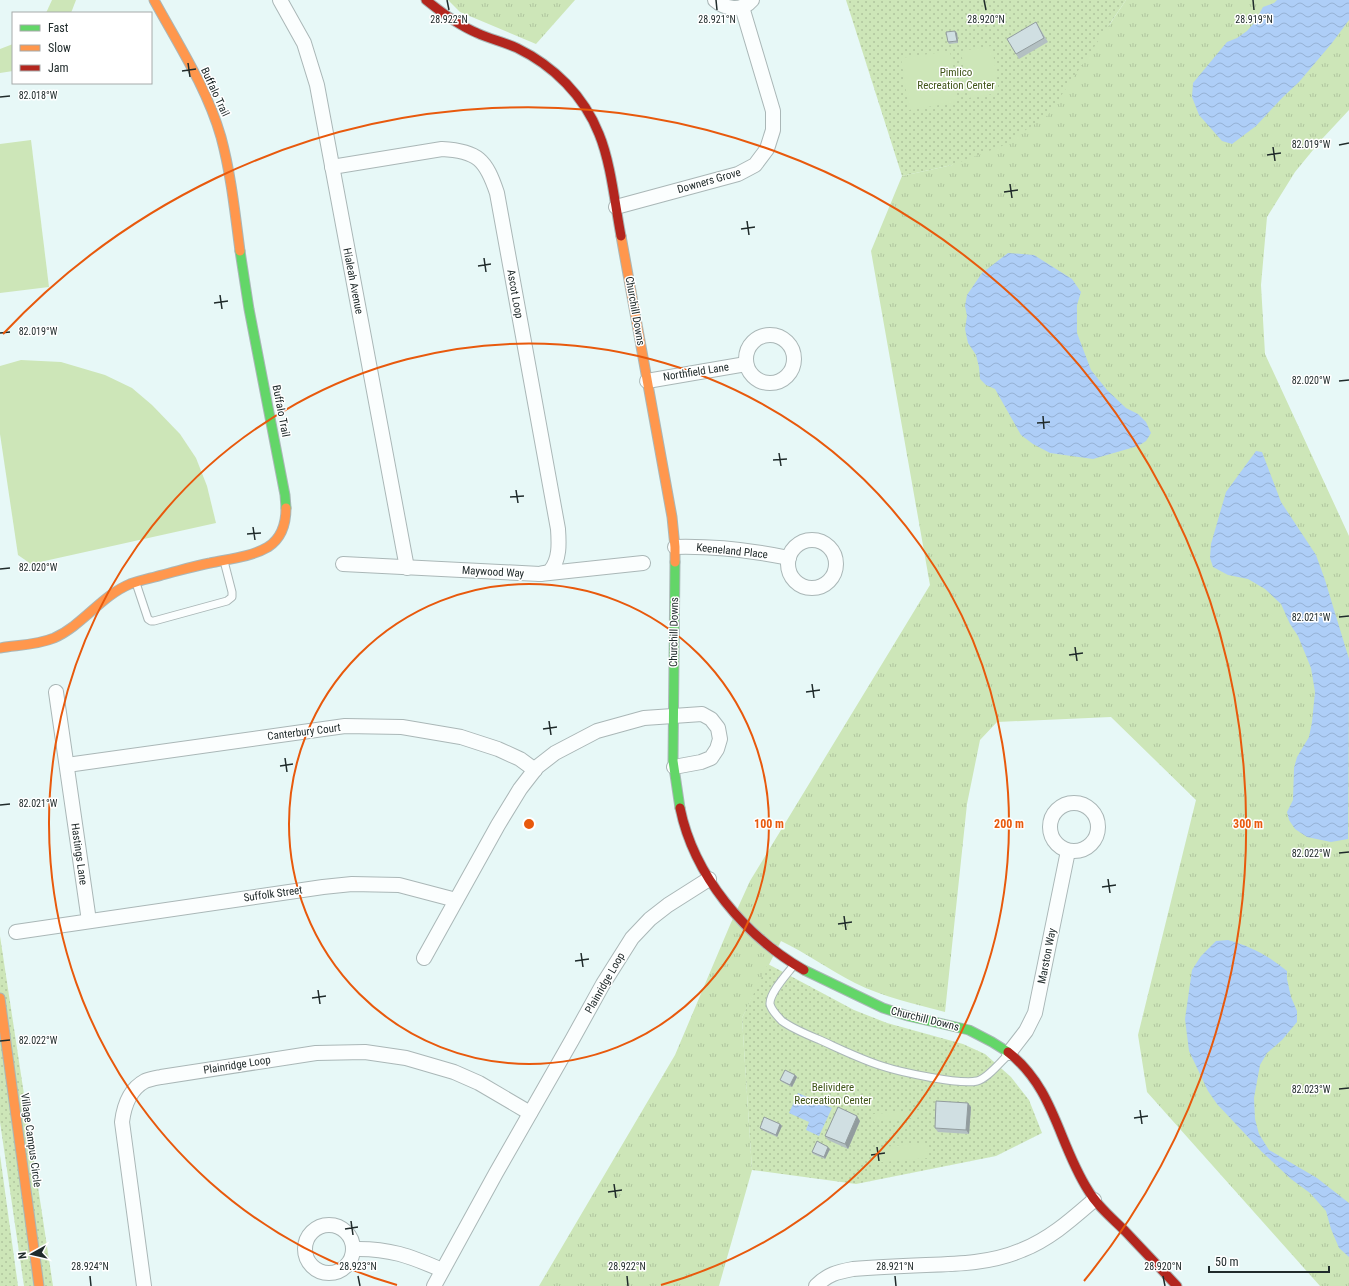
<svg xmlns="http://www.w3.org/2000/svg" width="1349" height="1286" font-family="'Roboto Condensed',sans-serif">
  <defs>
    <pattern id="grass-tufts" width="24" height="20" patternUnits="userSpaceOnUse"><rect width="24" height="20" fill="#cde6b8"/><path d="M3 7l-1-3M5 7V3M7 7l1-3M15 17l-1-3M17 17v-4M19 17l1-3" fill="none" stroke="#b0c59e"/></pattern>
    <pattern id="park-dots" width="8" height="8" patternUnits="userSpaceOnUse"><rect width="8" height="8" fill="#cde6b8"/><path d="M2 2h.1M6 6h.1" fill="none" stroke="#b0c59e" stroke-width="1.8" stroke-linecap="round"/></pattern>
    <pattern id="water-waves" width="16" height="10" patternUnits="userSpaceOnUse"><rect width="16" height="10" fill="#aecef7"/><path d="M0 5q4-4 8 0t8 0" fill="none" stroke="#95b1d4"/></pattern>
  </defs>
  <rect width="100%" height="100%" fill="#e7f8f7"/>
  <g fill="url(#grass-tufts)">
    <polygon points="448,0 575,0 536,44 460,12"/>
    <path d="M 1126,0 L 1349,0 L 1349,110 L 1322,139 L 1295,172 L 1267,217 L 1261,285 L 1265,354 L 1349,536 L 1349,1286 L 1320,1286 L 1147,1092 L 1138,1035 L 1196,800 L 1111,717 L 997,722 L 980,740 L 967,804 L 945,1012 C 915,1004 883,997 855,983 C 830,970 806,953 781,941 L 742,1018 L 752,1170 L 719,1286 L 539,1286 L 675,1055 L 730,925 L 750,881 L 930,585 L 871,251 L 902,176 L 952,165 L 1110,24 Z"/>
  </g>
  <g fill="url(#park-dots)">
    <polygon points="846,0 1126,0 1048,115 1002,146 952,165 902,176"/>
    <polygon points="0,936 53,1286 24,1286 0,1122"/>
    <polygon points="768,964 854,1010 887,1023 963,1044 985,1054 1011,1077 1029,1100 1042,1133 996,1156 856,1184 752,1170 742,1018"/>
    <polygon points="0,1155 18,1286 0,1286"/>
  </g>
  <g fill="#cde6b8">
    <polygon points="52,0 76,0 71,13 46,13"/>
    <polygon points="13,44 13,71 0,73 0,49"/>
    <polygon points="992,46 999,93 968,98 961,51"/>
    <polygon points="950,51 957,102 909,110 901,58"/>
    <polygon points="31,140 49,287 0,293 0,144"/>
    <polygon points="21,360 61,362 105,375 132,388 152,405 180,434 196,458 207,486 216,523 31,564 18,555 0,434 0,366"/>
    <polygon points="920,1110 921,1117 874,1122 873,1114"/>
    <polygon points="927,1143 928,1158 872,1163 871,1148"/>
  </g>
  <g fill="url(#water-waves)">
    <polygon points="1277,0 1349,0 1349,20 1332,43 1299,82 1283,97 1268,113 1256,126 1232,144 1222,141 1199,115 1192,97 1193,83 1227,42 1237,38 1247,31 1254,23 1263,7 1274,3"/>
    <polygon points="1008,253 1034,255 1072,279 1081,292 1077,305 1077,333 1091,370 1107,390 1126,408 1138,414 1146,422 1151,433 1146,441 1138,446 1093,459 1050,453 1033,444 1021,435 995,389 986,385 980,379 979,367 976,355 968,343 965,329 967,316 965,306 967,295 982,273"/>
    <polygon points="1256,451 1262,452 1281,502 1316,555 1325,580 1349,659 1348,839 1331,842 1307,837 1295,829 1289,820 1287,812 1293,800 1294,768 1297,757 1309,737 1312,722 1315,692 1311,668 1298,636 1290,624 1281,604 1265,589 1248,579 1228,575 1213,567 1210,558 1211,544 1226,492"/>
    <path d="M 1228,940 C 1250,946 1269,956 1287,971 L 1287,979 L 1291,997 L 1297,1011 L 1297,1022 L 1282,1040 L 1267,1053 L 1260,1065 L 1254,1098 L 1255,1119 L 1259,1134 L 1269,1150 L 1317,1178 L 1349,1203 L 1349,1257 L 1339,1248 L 1331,1229 L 1326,1211 L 1310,1193 L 1291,1179 L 1262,1152 L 1217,1104 L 1208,1091 L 1189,1051 L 1185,1019 L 1192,970 L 1201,956 L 1216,941 Z"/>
    <polygon points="798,1093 832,1108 819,1136 806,1130 809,1122 789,1113"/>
  </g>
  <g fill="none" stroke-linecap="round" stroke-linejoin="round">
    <defs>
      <g id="lane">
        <polyline points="136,583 148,619 151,621 154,621 227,601 232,597 232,592 224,561"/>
        <path d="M 794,965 C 788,973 769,993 770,1004 C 771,1009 778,1017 782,1021 C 793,1029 808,1035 820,1040 C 840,1049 860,1059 882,1066 C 900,1072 960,1085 977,1081 C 987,1079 1001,1061 1009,1054"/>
      </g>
      <g id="street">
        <polyline points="280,0 304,43 317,85 407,568"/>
        <path d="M 715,0 C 725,9 742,12 752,0"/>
        <path d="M 332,167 L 442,149 C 478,151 486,160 497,193 L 558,529 C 559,543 560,560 550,571 C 547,573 543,573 540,574"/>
        <polyline points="616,207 738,174 755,165 767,149 773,130 773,111 742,7"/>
        <circle cx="770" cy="359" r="24"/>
        <polyline points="647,381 746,364"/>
        <circle cx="812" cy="564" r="24"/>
        <path d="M 675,547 C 715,546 750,550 789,558"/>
        <polyline points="343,564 540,574 643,563"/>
        <polyline points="56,692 89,921"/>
        <polyline points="67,765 345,726 402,727 461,737 498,749 520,759 535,770"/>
        <circle cx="1074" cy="827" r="24"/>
        <polyline points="16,932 323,887 352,884 399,885 456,900"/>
        <polyline points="424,958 498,825 520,789 537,767 555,753 597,731 644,718 702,714 711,719 718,728 720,739 717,749 711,758 701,762 674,767"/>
        <polyline points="1009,1053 1026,1031 1035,1013 1068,851"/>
        <circle cx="329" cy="1249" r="24"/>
        <path d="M 353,1249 C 389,1248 410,1256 442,1270"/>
        <path d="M 144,1286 L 122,1122 C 124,1106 130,1089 145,1081 C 150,1079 156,1078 161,1077 L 316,1053 L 365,1052 L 406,1058 L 454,1072 L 479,1083 L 530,1113"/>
        <polyline points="434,1286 496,1173 572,1040 603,984 632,938 650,919 668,905 709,879"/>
        <path d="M 816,1286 C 828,1274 837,1272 853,1269 C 878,1267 902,1266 926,1265 C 959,1264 992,1263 1022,1250 C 1050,1239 1072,1219 1094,1200"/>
      </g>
      <g id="fast">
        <polyline points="240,251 249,309 285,495 286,508"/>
        <polyline points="675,562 673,761 680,808"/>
        <polyline points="804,970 883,1008 908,1016 969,1030 992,1042 1008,1052"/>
      </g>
      <g id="slow">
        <path d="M 154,0 C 178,44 207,88 221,137 C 231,174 235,213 240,251"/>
        <polyline points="621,236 672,517 675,547 675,562"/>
        <path d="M 0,648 C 18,645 37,645 54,638 C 83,625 101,596 130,584 C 141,580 152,578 162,575 C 178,571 194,566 210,563 C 229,559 251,557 268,547 C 282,538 286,523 286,508"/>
        <polyline points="0,998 39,1286"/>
      </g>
      <g id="jam">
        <path d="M 426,0 C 442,13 458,25 477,33 C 490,39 504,42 517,48 C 554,66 584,96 599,134 C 611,163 615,205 621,236"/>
        <path d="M 680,808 C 694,876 745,936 804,970"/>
        <path d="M 1008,1052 C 1055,1089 1058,1143 1088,1190 C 1097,1206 1112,1218 1125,1231 C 1142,1249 1160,1268 1177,1286"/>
      </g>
    </defs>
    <use href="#lane" stroke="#aab7b7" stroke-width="9"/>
    <use href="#street" stroke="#aab7b7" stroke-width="16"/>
    <use href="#fast" stroke="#aab7b7" stroke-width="11"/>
    <use href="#slow" stroke="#aab7b7" stroke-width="11"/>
    <use href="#jam" stroke="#aab7b7" stroke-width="11"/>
    <use href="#lane" stroke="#fbfefe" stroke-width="7"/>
    <use href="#street" stroke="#fbfefe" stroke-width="14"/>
    <use href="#fast" stroke="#63d668" stroke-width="9"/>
    <use href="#slow" stroke="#ff974d" stroke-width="9"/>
    <use href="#jam" stroke="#b3261e" stroke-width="9"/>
  </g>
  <g fill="#b3c0c2">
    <polygon points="1036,22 1048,42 1019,59 1016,54"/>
    <polygon points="957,33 958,43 949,44 948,42"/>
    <polygon points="795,1075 797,1077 792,1087 782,1082 780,1080"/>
    <polygon points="968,1103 971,1107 969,1134 938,1132 935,1128"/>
    <polygon points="860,1121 848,1149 828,1140 825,1136"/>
    <polygon points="780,1124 782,1126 777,1137 762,1130 760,1128"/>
    <polygon points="830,1149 825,1159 813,1154 812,1152"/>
  </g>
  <g fill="#929c9e">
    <polygon points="955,31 957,33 958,43 957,41"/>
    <polygon points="795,1075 797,1077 792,1087 790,1085"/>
    <polygon points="968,1103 971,1107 969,1134 966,1130"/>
    <polygon points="857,1116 860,1121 848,1149 845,1144"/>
    <polygon points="780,1124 782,1126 777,1137 776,1135"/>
    <polygon points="828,1147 830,1149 825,1159 824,1157"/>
  </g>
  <g fill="#d0dfe2" stroke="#929c9e">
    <polygon points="1036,22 1044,38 1016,54 1007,39"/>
    <polygon points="955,31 957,41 948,42 946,32"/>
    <polygon points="785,1070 795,1075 790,1085 780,1080"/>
    <polygon points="936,1101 968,1103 966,1130 935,1128"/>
    <polygon points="838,1107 857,1116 845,1144 825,1136"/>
    <polygon points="764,1117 780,1124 776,1135 760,1128"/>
    <polygon points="817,1141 828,1147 824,1157 812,1152"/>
  </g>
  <path fill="none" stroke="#202b2b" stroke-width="1.5" d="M 447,0 L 449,10M 716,0 L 717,10M 984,0 L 986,10M 1253,0 L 1254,10M 188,63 L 190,77M 182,71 L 196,69M 0,97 L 10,96M 1339,145 L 1349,143M 1273,147 L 1275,161M 1267,155 L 1281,153M 1010,184 L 1012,198M 1004,192 L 1018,190M 747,221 L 749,235M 741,229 L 755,227M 484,258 L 486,272M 478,266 L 491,264M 220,295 L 222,309M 214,303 L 228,301M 0,333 L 10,332M 1339,381 L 1349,380M 1043,416 L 1044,429M 1037,423 L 1050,422M 779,453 L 781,466M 773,460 L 787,459M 516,490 L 518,503M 510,497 L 524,496M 253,527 L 255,540M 247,534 L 261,533M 0,569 L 10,568M 1339,617 L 1349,616M 1075,647 L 1077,661M 1069,655 L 1083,653M 812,684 L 814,698M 806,692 L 820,690M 549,721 L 551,735M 543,729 L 557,727M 285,758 L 287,772M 280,766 L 293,764M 0,805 L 10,804M 1339,853 L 1349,852M 1108,879 L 1110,893M 1102,887 L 1116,885M 844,916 L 846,930M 838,924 L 852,922M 581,953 L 583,967M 575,961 L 589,959M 318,990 L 320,1004M 312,998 L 326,996M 0,1041 L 10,1040M 1339,1089 L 1349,1088M 1140,1110 L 1142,1124M 1134,1118 L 1148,1116M 877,1147 L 879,1161M 871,1155 L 885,1153M 614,1184 L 616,1198M 608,1192 L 622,1190M 351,1221 L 353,1235M 345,1229 L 358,1227M 90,1276 L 91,1286M 358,1276 L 360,1286M 627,1276 L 628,1286M 895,1276 L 896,1286M 1163,1276 L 1165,1286"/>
  <g fill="none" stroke="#e8590c" stroke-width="2">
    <circle cx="529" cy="824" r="240"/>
    <path d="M397 1285A480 480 0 1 1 661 1285"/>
    <path d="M3 334A719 719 0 0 1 1084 1281"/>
  </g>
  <g text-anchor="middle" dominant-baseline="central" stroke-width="3" stroke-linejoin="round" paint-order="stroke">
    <g font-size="11" fill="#41561a" stroke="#fff">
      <text x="956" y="72">Pimlico<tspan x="956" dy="13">Recreation Center</tspan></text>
      <text x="833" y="1087">Belividere<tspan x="833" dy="13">Recreation Center</tspan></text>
    </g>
    <g font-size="11" fill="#202b2b" stroke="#fff">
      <text transform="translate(215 92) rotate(65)">Buffalo Trail</text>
      <text transform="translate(709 181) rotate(-16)">Downers Grove</text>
      <text transform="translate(353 281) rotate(79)">Hialeah Avenue</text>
      <text transform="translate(515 294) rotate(80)">Ascot Loop</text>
      <text transform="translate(635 311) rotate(80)">Churchill Downs</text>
      <text transform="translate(696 372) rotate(-9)">Northfield Lane</text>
      <text transform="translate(281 411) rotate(79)">Buffalo Trail</text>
      <text transform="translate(732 551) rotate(6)">Keeneland Place</text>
      <text transform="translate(493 572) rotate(3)">Maywood Way</text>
      <text transform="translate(674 632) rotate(-89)">Churchill Downs</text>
      <text transform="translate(304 732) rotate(-7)">Canterbury Court</text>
      <text transform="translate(79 854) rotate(82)">Hastings Lane</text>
      <text transform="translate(273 894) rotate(-8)">Suffolk Street</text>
      <text transform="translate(1047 956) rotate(-79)">Marston Way</text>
      <text transform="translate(605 983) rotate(-60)">Plainridge Loop</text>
      <text transform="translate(925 1019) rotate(14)">Churchill Downs</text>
      <text transform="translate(237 1065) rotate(-9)">Plainridge Loop</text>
      <text transform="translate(31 1140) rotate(82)">Village Campus Circle</text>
    </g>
  </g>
  <g font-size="10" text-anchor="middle" fill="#202b2b" stroke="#fff" stroke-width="3" stroke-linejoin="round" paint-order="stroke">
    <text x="449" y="23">28.922°N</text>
    <text x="717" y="23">28.921°N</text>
    <text x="986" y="23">28.920°N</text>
    <text x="1254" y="23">28.919°N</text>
    <text x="38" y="99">82.018°W</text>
    <text x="1311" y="148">82.019°W</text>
    <text x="38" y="335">82.019°W</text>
    <text x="1311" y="384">82.020°W</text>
    <text x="38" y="571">82.020°W</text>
    <text x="1311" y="621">82.021°W</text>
    <text x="38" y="807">82.021°W</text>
    <text x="1311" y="857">82.022°W</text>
    <text x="38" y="1044">82.022°W</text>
    <text x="1311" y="1093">82.023°W</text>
    <text x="90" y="1270">28.924°N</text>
    <text x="358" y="1270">28.923°N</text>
    <text x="627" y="1270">28.922°N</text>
    <text x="895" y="1270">28.921°N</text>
    <text x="1163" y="1270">28.920°N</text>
  </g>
  <circle cx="529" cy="824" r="6" fill="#e8590c" stroke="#fff" stroke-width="2"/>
  <g font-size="12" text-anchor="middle" font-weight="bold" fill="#e8590c" stroke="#fff" stroke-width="3" stroke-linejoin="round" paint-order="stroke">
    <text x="769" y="828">100 m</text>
    <text x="1009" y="828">200 m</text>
    <text x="1248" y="828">300 m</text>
  </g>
  <rect x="12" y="12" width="140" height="72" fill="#ffffff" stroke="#a6aaaa"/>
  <rect x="20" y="25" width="20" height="6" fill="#63d668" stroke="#a6aaaa"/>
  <text x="48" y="32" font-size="12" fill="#202b2b">Fast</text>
  <rect x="20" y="45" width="20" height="6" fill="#ff974d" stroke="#a6aaaa"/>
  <text x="48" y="52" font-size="12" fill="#202b2b">Slow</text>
  <rect x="20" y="65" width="20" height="6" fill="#b3261e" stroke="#a6aaaa"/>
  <text x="48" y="72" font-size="12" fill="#202b2b">Jam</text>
  <g transform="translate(32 1254) rotate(262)" stroke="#ffffff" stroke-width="3" paint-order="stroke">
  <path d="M0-3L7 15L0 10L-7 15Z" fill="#202b2b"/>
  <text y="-6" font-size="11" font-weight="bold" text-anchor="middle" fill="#202b2b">N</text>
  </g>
  <path d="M1209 1266v6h120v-6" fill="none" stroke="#202b2b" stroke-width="2"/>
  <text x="1215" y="1266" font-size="12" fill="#202b2b" stroke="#ffffff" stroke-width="3" paint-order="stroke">50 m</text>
</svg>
